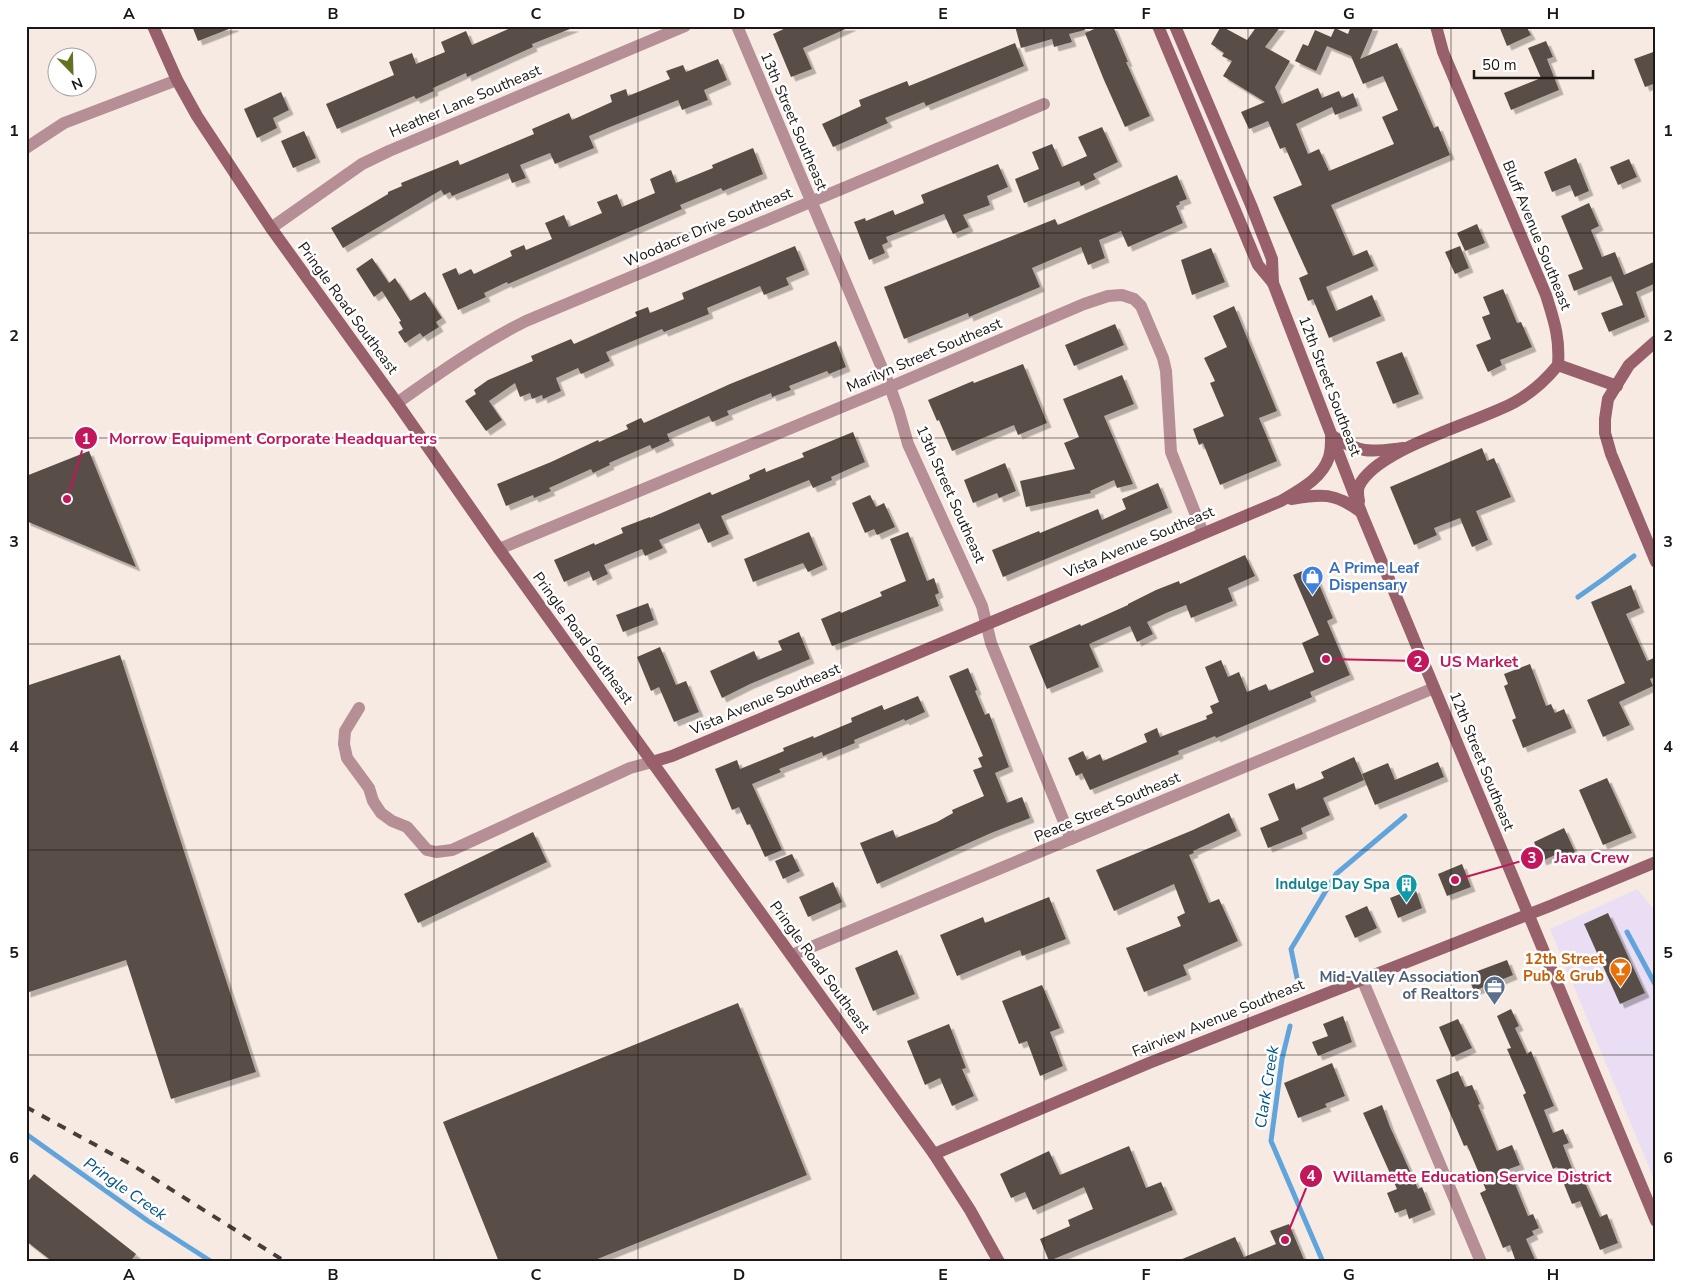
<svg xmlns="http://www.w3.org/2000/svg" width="1682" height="1288" font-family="'Nunito Sans',sans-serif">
  <defs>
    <filter id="shadow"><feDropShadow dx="4.5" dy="4.5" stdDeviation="0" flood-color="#0004"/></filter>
  </defs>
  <rect width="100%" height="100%" fill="#f7eae2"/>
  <polygon fill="#e9def3" points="1637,889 1656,912 1656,1184 1550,929"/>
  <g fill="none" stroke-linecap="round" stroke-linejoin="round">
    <g stroke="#61a4dc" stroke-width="5">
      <polyline points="1578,597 1605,578 1634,556"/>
      <polyline points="1627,932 1656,986"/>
      <polyline points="1297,978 1291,949 1336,874 1405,816"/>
      <polyline points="1290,1026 1282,1059 1271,1141 1323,1262"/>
      <polyline points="26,1134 148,1221 212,1262"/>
    </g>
  </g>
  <g fill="#594e47" filter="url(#shadow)">
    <polygon points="192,26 234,26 234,27 198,41"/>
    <polygon points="515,26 575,27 532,44 533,47 467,77 466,73 433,88 434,91 416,99 414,96 337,129 326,104 394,75 389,62 412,53 416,64 445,52 441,42 466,31 472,45"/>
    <polygon points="790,26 852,26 803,48 812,69 791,77 773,34"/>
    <polygon points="1015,26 1084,26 1085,30 1069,34 1072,42 1054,47 1052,39 1021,48"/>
    <polygon points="1101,26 1113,26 1128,62 1126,62 1150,116 1125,127 1104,80 1085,33"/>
    <polygon points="1221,26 1247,40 1257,26 1281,26 1265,47 1290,61 1275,87 1282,104 1318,88 1322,98 1339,91 1342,98 1353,93 1358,106 1335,115 1332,107 1296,124 1308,154 1319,149 1329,171 1394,144 1382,117 1398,110 1383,76 1363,84 1351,56 1327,46 1316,71 1295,61 1303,44 1308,46 1315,30 1331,37 1335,28 1348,34 1351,26 1374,26 1360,59 1397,43 1434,128 1438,126 1450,155 1331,205 1353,256 1367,250 1374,266 1326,287 1336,311 1372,295 1381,316 1329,338 1313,299 1308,301 1299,278 1308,274 1273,197 1302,185 1285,147 1280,149 1268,121 1249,129 1241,112 1265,102 1223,76 1232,61 1222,56 1224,53 1211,44"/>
    <polygon points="1499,26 1526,26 1531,35 1507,46"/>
    <polygon points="1546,41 1553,57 1547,59 1559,90 1511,110 1504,93 1541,78 1528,48"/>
    <polygon points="1015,43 1024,66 926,106 924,102 885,118 888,123 833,147 822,124 861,106 859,100 907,81 909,86"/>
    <polygon points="1656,51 1656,83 1645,87 1634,59"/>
    <polygon points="718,59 727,80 704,90 708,100 682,110 678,100 610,127 589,136 594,148 555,164 550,153 520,165 526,178 512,183 508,173 452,196 450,192 444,195 441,190 343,248 331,228 388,194 388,192 402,186 401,183 458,160 460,165 534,134 532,129 569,113 572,120 612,102 610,95 626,89 628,96 670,79 666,71 683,65 686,72"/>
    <polygon points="281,92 289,110 273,118 277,128 257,138 244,109"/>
    <polygon points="1102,127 1118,162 1093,174 1096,179 1081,186 1079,181 1024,203 1015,179 1039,169 1032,152 1052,144 1062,167 1087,156 1078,137"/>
    <polygon points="304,131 316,158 293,168 281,141"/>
    <polygon points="753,148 763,174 723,191 721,188 680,205 682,209 508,284 507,282 484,293 486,297 458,310 442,274 456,268 459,275 471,269 474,274 512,256 510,251 524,245 526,250 552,239 545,223 564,215 569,227 602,213 597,202 617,194 622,207 655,193 650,179 671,170 676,183 713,168 712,165"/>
    <polygon points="1576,158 1589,191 1575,197 1570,185 1552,192 1544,172"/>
    <polygon points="1629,159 1637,177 1618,185 1610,167"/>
    <polygon points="998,164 1008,187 987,196 990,205 963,215 969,227 953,234 944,214 886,237 888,242 882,245 885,253 869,260 854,222 865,218 866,221 893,210 895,215 924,203 921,195"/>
    <polygon points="1177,175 1187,199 1179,202 1180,204 1176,206 1183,223 1128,247 1121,231 1099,240 1105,258 1088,265 1081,247 1032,268 1040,287 969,317 968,313 904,339 884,287 1055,219 1058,225"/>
    <polygon points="1589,203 1599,226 1591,230 1602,257 1615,252 1624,275 1656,261 1656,283 1636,292 1645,317 1609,332 1601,313 1623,305 1611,276 1574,291 1568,275 1583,269 1561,216"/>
    <polygon points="1477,224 1485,243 1465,251 1457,233"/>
    <polygon points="795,246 805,270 786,278 789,285 764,295 760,286 707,308 709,314 664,332 662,329 606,352 610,361 581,374 578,368 556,378 561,391 543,399 542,395 532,399 530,393 520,397 515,383 489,401 502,420 486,431 465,401 476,394 474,390 488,380 533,361 531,356 571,339 574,344 637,316 635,312 648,307 650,313 684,299 682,293"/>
    <polygon points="1460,246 1469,268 1455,274 1445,252"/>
    <polygon points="1211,248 1225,282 1192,295 1181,260"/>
    <polygon points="372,258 389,283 395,278 410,301 425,292 442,318 436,322 439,327 423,337 420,333 405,343 398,332 403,329 399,322 401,321 382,291 374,297 356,269"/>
    <polygon points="1503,289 1517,323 1521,322 1532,347 1500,360 1502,365 1488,372 1476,345 1491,339 1482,317 1490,314 1483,297"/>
    <polygon points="1234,306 1277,411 1259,418 1277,461 1220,485 1203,443 1199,445 1193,429 1224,416 1210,383 1215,381 1204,358 1227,347 1213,316"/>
    <polygon points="1115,324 1124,345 1074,366 1065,345"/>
    <polygon points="836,341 846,367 829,374 827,371 789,386 791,390 772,397 771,393 727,411 729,415 712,422 709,416 667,434 670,441 652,449 650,445 609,463 610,465 593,473 591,469 549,488 551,491 534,498 533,495 506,506 497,484 551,462 598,440 599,442 628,429 626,425 641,418 644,423 730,384"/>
    <polygon points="1402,352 1419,394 1393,404 1376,362"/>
    <polygon points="1023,364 1047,423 1018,435 1014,425 952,451 939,420 937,421 928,400 973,381 974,383"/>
    <polygon points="1122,375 1134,404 1104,416 1133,484 1117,488 1114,480 1090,491 1091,493 1026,507 1020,481 1075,469 1064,443 1079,437 1063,399"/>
    <polygon points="853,432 865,462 831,477 832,480 813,488 809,480 721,516 729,534 708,543 699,523 659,540 663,548 645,556 642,549 604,565 608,574 593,581 589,571 564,582 554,560 594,543 595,545 623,533 621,528 650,517 650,518 710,492 712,495 750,479 749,475 765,468 766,472 804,457 802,453"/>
    <polygon points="1482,448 1487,461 1494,458 1511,497 1476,511 1488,540 1472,547 1460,518 1434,528 1437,535 1414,545 1390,487"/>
    <polygon points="89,451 136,567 26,521 26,476"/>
    <polygon points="1005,463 1016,491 999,498 997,493 973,503 964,480"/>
    <polygon points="1158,483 1168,508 1003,577 992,550 1039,531 1040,533 1098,509 1102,520 1126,509 1122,499"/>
    <polygon points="870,495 876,507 884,503 895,527 877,535 874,529 865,533 852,503"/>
    <polygon points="809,532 823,565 808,572 803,563 753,582 744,559"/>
    <polygon points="908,532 927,581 934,578 939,593 935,595 939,606 832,646 821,619 840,611 841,613 882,596 880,592 906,581 890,539"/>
    <polygon points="1245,555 1255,576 1228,588 1233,601 1191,618 1186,605 1166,613 1147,622 1153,634 1137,642 1130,626 1089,644 1099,667 1047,689 1029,646 1080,624 1081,626 1128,605 1128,604 1156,590 1179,581 1180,584"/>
    <polygon points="1312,567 1333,618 1327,621 1350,675 1310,692 1312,697 1216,738 1215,736 1178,751 1179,754 1090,790 1082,773 1076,776 1068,758 1083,751 1087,760 1100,754 1103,761 1147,742 1144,734 1157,728 1160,737 1207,719 1206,716 1213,713 1210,706 1219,702 1205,667 1221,660 1228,677 1239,672 1247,692 1266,684 1269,691 1314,672 1302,643 1319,635 1293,575"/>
    <polygon points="1631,585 1640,608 1626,614 1647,661 1656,657 1656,676 1650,679 1653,686 1619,702 1630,725 1603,737 1587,700 1625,683 1591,602"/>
    <polygon points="648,603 654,620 623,632 616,615"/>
    <polygon points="799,632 810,659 750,684 722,698 710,671 754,651 758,660 782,650 778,641"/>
    <polygon points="660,647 676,685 686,681 699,712 674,722 659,687 651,691 637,657"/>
    <polygon points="120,655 256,1072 171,1099 126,960 26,993 26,686"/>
    <polygon points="1530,664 1546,706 1551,704 1555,713 1564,709 1572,728 1523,748 1512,720 1516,718 1504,686 1508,684 1504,674"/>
    <polygon points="968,668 977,690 975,691 985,715 989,713 1009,767 995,773 1007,803 1022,797 1030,818 991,833 877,884 860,843 893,830 896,838 937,822 953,813 952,810 984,796 973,770 982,767 978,758 983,756 949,676"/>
    <polygon points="918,696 925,712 905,721 904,719 854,740 855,743 823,756 822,752 779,769 781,772 752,784 782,850 765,857 750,824 747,825 739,807 732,810 715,769 737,760 740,769 784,751 783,748 813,736 814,738 852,722 851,718 882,705 884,710"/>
    <polygon points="1354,757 1364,780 1323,798 1330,815 1301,828 1303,834 1268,848 1260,828 1279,820 1268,794 1294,783 1296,790 1324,778 1321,772"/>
    <polygon points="1438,762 1444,777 1375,805 1362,774 1388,763 1395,780"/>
    <polygon points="1607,778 1632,833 1603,845 1579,790"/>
    <polygon points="1229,813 1237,831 1193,851 1194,853 1189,855 1209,903 1219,899 1238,941 1183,965 1187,975 1144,992 1126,948 1181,926 1177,917 1185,913 1174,884 1114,911 1096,870 1193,830"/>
    <polygon points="1564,828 1575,852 1557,860 1555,855 1542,861 1534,842"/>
    <polygon points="533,832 547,862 418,923 404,894"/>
    <polygon points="792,854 800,871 783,879 775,861"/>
    <polygon points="1462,864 1471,887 1447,896 1438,874"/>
    <polygon points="833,882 842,902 808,917 799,897"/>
    <polygon points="1415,888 1422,908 1398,918 1390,898"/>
    <polygon points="1049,897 1066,939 1022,956 1020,950 957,976 940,935 983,917 985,923"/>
    <polygon points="1367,906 1377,928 1355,938 1345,916"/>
    <polygon points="1608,913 1645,993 1620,1004 1584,924"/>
    <polygon points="897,950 915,994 873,1011 855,968"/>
    <polygon points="1507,960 1513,975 1474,991 1467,975"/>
    <polygon points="1042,985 1060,1028 1050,1032 1063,1066 1040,1076 1027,1041 1019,1044 1002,1001"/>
    <polygon points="738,1003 807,1175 590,1262 499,1262 443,1122"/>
    <polygon points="1511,1009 1519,1026 1515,1028 1527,1054 1531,1051 1554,1106 1544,1110 1553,1133 1563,1129 1569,1143 1563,1145 1575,1176 1581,1174 1600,1217 1607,1214 1618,1243 1600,1250 1580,1201 1572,1204 1557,1167 1553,1169 1523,1095 1526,1093 1507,1049 1511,1048 1497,1016"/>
    <polygon points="1343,1016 1352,1042 1318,1056 1312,1042 1328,1036 1323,1024"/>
    <polygon points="1458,1019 1472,1048 1452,1057 1439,1027"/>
    <polygon points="949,1024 966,1068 962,1069 974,1096 952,1106 940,1078 925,1085 907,1041"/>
    <polygon points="1332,1063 1345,1096 1325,1104 1327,1107 1298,1118 1284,1083"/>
    <polygon points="1458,1071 1465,1087 1472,1085 1480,1104 1478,1105 1497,1151 1512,1145 1520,1165 1509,1169 1528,1216 1533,1214 1539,1228 1532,1231 1534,1235 1526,1239 1536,1262 1516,1262 1510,1245 1503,1248 1486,1207 1480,1193 1486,1190 1467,1145 1464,1146 1436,1080"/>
    <polygon points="1382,1105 1390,1127 1418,1189 1422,1187 1431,1210 1409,1219 1406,1209 1395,1213 1387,1193 1397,1189 1363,1113"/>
    <polygon points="1129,1146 1146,1188 1161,1182 1173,1210 1049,1261 1040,1239 1070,1226 1068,1220 1093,1209 1084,1187 1033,1210 1025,1192 1011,1198 1000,1174 1049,1151 1060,1175"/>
    <polygon points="34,1174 136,1254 130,1262 53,1262 26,1241 26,1184"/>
    <polygon points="1289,1224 1305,1262 1175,1262 1235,1237 1244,1257 1276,1244 1270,1231"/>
  </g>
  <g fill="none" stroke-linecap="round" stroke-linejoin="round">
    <g stroke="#b68e95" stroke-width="12">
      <polyline points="737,26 890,387 899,412 908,444 982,606 991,643 1071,839"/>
      <polyline points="26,148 64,123 177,80"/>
      <polyline points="271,228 362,164 389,151 685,26"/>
      <path d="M 397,403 C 439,373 480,344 526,321 L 1044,104"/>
      <polyline points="499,549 890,387 1084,304 1108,296 1122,295 1134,299 1141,306 1163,358 1166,371 1171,452 1203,533"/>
      <polyline points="359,708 345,731 344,744 347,758 369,788 373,801 381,813 392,821 407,827 427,850 436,852 452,850 630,768 652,762"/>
      <polyline points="792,955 1434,688"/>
      <polyline points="1362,979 1481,1262"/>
    </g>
    <g stroke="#98606b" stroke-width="12">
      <polyline points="153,26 177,80 197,116 271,228 397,403 499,549 934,1154 970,1210 999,1262"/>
      <polyline points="1158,26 1258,265 1273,283"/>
      <polyline points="1175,26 1251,205 1272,259 1273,283 1361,512 1656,1221"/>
      <path d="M 1436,26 L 1443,52 L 1546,295 C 1554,321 1560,337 1558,365"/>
      <polyline points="1656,341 1629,365 1608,399 1605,419 1605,433 1611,454 1656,562"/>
      <polyline points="1558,365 1617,386"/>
      <path d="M 1332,436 C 1362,454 1369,452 1403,448"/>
      <path d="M 1291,499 C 1322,494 1334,492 1361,512"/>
      <path d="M 1359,501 C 1358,496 1357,491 1359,486 C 1377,448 1477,423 1515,402 C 1533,392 1545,381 1558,365"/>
      <path d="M 652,762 L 672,756 L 1281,501 C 1299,490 1322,479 1329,457 C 1331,451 1331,444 1331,438"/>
      <polyline points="934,1154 1149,1063 1550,906 1656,862"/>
    </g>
    <polyline stroke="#443e3a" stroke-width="4" stroke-dasharray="9 9" stroke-linecap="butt" points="26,1107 134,1166 286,1262"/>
  </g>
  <path fill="none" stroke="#1b1714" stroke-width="1" stroke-opacity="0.55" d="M 231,26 L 231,1262M 434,26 L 434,1262M 638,26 L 638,1262M 841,26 L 841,1262M 1044,26 L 1044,1262M 1248,26 L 1248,1262M 1451,26 L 1451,1262M 26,233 L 1656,233M 26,438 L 1656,438M 26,644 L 1656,644M 26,850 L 1656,850M 26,1055 L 1656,1055"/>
  <defs>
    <symbol id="shop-pin" viewBox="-11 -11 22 30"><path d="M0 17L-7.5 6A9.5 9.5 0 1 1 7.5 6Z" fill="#3f7fe0" stroke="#fff"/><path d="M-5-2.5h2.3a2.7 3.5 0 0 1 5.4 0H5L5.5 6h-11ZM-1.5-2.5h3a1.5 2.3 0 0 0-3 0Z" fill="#fff"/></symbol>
    <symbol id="building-pin" viewBox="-11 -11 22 30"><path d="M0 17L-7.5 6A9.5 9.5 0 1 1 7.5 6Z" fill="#0f9aa8" stroke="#fff"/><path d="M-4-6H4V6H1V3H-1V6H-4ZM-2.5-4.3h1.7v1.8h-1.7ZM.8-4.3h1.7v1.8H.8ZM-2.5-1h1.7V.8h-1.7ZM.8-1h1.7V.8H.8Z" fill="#fff"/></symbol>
    <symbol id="bar-pin" viewBox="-11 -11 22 30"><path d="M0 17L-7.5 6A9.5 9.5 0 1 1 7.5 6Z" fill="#e8710a" stroke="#fff"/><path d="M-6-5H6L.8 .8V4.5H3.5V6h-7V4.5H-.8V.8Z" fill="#fff"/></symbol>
    <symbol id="office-pin" viewBox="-11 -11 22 30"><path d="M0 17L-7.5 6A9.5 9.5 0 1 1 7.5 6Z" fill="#5c6f8a" stroke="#fff"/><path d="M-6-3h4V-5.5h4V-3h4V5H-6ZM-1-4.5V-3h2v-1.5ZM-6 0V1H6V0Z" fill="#fff"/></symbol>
  </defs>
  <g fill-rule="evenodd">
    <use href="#shop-pin" x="1300" y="564" width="25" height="34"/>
    <use href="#building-pin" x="1394" y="872" width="25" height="34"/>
    <use href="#bar-pin" x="1608" y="956" width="25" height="34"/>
    <use href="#office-pin" x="1482" y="974" width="25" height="34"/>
  </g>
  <g text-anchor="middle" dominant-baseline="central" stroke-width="5" stroke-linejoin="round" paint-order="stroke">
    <g font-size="15" fill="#1b1714" stroke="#fff">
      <text transform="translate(465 101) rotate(-23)">Heather Lane Southeast</text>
      <text transform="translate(794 121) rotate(67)">13th Street Southeast</text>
      <text transform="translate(708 227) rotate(-23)">Woodacre Drive Southeast</text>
      <text transform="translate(1537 235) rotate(68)">Bluff Avenue Southeast</text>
      <text transform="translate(348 308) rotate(54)">Pringle Road Southeast</text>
      <text transform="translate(924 355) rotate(-23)">Marilyn Street Southeast</text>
      <text transform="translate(1330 386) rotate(69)">12th Street Southeast</text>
      <text transform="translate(951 494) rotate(66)">13th Street Southeast</text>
      <text transform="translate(1139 542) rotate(-23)">Vista Avenue Southeast</text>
      <text transform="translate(583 638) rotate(54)">Pringle Road Southeast</text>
      <text transform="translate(765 699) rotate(-23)">Vista Avenue Southeast</text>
      <text transform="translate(1482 761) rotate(68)">12th Street Southeast</text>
      <text transform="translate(1107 807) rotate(-23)">Peace Street Southeast</text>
      <text transform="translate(820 967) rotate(54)">Pringle Road Southeast</text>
      <text transform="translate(1218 1018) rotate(-22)">Fairview Avenue Southeast</text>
    </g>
    <g font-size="15" font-weight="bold" fill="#366cbe" stroke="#fff" text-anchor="start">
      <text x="1329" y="568">A Prime Leaf<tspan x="1329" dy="17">Dispensary</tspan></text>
    </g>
    <g font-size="15" font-weight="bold" fill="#0d838f" stroke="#fff" text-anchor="end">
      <text x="1390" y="884">Indulge Day Spa</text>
    </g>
    <g font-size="15" font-weight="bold" fill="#c56008" stroke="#fff" text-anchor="end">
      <text x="1604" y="959">12th Street<tspan x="1604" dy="17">Pub &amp; Grub</tspan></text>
    </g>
    <g font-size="15" font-weight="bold" fill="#4e5e75" stroke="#fff" text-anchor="end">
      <text x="1479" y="977">Mid-Valley Association<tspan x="1479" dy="17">of Realtors</tspan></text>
    </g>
    <g font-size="16" font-style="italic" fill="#015589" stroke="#fff">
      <text transform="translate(1267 1087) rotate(-81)">Clark Creek</text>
      <text transform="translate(125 1189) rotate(35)">Pringle Creek</text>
    </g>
  </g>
  <path fill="none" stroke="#c2185b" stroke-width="2" d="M67 499L86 438M1326 659L1418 661M1455 880L1532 858M1285 1240L1311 1176"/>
  <g fill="#c2185b" stroke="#fff" stroke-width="2">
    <circle cx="67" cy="499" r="5"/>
    <circle cx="1326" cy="659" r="5"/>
    <circle cx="1455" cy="880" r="5"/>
    <circle cx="1285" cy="1240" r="5"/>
    <circle cx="86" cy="438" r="12"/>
    <circle cx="1418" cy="661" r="12"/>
    <circle cx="1532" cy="858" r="12"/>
    <circle cx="1311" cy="1176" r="12"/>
  </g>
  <g font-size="15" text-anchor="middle" font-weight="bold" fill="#fff">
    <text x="86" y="444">1</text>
    <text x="1418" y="667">2</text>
    <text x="1532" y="863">3</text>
    <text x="1311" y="1181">4</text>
  </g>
  <g font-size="16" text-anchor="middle" font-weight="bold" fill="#c2185b" stroke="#fff" stroke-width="5" stroke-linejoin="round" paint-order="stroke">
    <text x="273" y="444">Morrow Equipment Corporate Headquarters</text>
    <text x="1479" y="667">US Market</text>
    <text x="1592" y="863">Java Crew</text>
    <text x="1472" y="1182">Willamette Education Service District</text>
  </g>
  <rect width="1682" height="1288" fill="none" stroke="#ffffff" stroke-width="55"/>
  <g transform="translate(72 72) rotate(157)"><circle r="24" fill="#ffffff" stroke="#a4a2a1"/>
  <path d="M0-4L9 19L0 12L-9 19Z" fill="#617322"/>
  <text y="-8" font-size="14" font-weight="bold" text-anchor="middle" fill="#1b1714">N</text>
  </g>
  <path d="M1474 70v8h119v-8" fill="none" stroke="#1b1714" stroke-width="2.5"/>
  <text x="1482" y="70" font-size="15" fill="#1b1714" stroke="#ffffff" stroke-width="4" paint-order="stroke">50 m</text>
  <rect x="28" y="28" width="1626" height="1232" fill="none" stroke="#1b1714" stroke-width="2"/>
  <g font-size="16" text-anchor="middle" font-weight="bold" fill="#1b1714">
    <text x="129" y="19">A</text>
    <text x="333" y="19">B</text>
    <text x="536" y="19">C</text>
    <text x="739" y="19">D</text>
    <text x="943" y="19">E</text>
    <text x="1146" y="19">F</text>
    <text x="1349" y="19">G</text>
    <text x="1553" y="19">H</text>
    <text x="14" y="136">1</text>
    <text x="1668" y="136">1</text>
    <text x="14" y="341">2</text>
    <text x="1668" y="341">2</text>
    <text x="14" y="547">3</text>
    <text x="1668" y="547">3</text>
    <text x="14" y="752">4</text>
    <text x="1668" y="752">4</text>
    <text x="14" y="958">5</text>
    <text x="1668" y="958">5</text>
    <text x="14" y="1163">6</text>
    <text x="1668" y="1163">6</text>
    <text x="129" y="1280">A</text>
    <text x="333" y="1280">B</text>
    <text x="536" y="1280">C</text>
    <text x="739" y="1280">D</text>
    <text x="943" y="1280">E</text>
    <text x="1146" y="1280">F</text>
    <text x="1349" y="1280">G</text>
    <text x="1553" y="1280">H</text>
  </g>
</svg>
